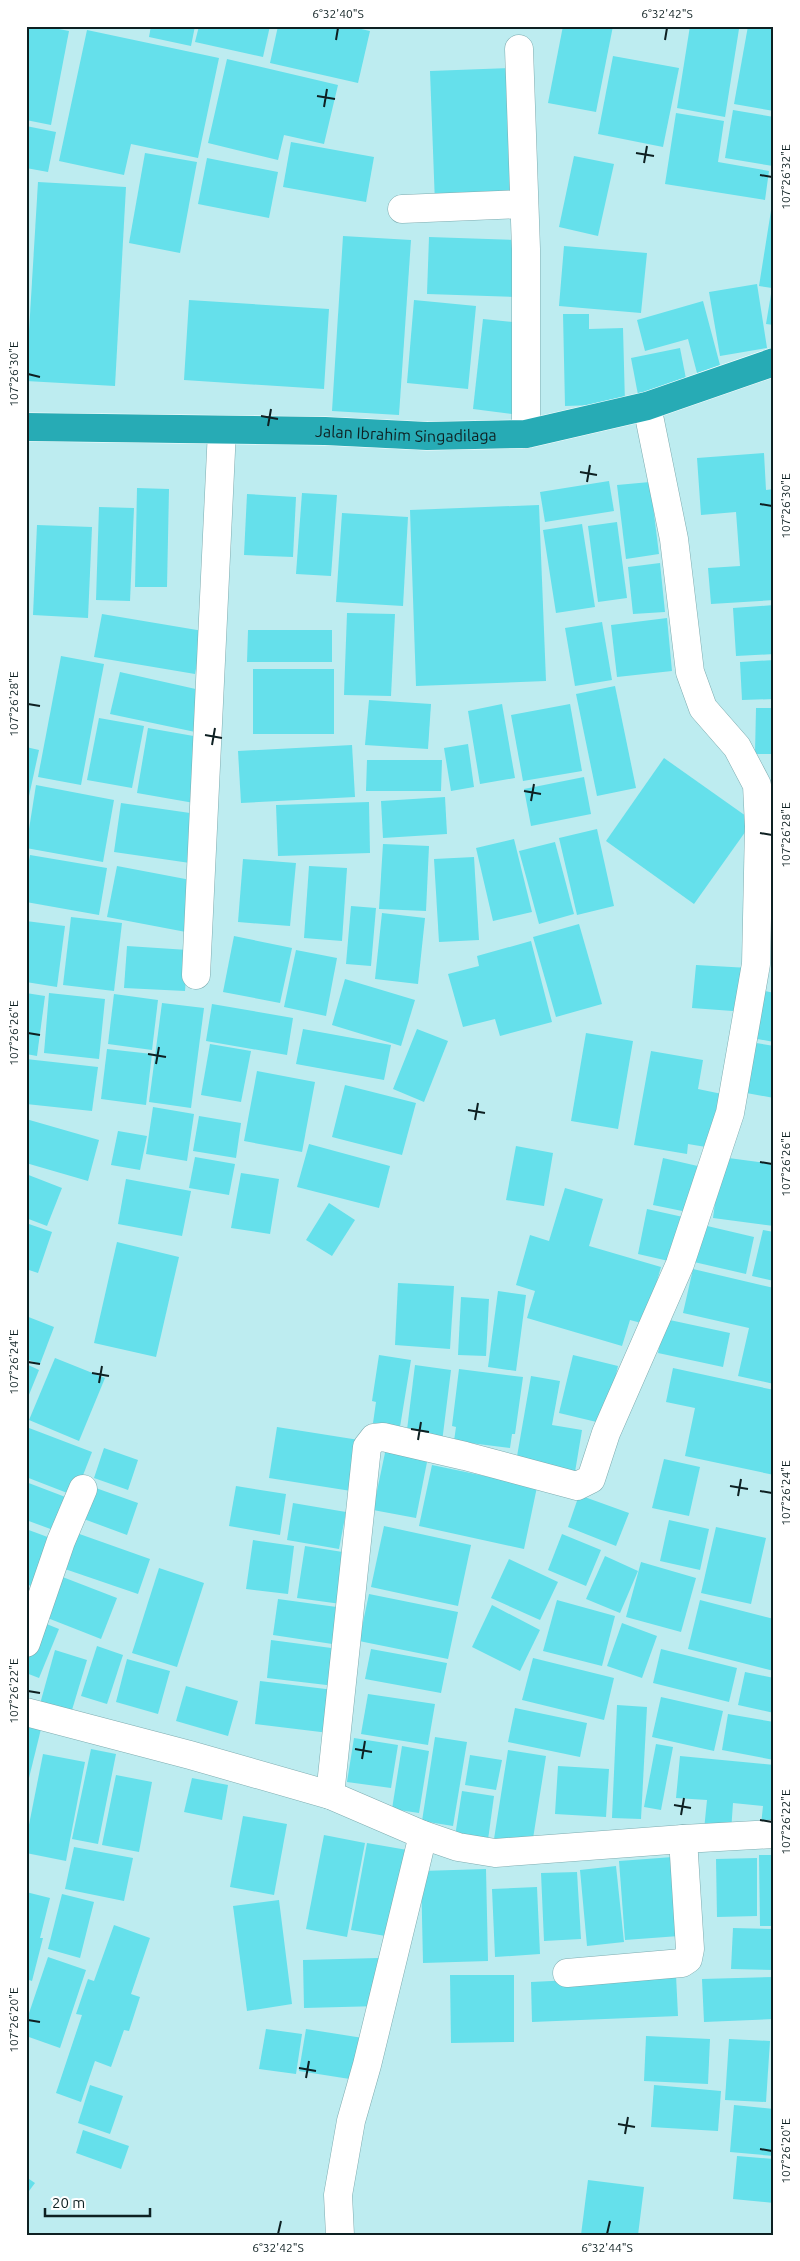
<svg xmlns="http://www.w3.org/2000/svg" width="800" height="2261" font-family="Ubuntu,sans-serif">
  <rect width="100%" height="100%" fill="#bdecf0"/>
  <g fill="#65e0eb">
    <polygon points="26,26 44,26 69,31 51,125 26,120"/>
    <polygon points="151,26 195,26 191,46 149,37"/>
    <polygon points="199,26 270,26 263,57 195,42"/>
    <polygon points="278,26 348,26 370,31 358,83 270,63"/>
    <polygon points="563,26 613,26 596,112 548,103"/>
    <polygon points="690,26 720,26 739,29 725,117 677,108"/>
    <polygon points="748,26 774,26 774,111 734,104"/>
    <polygon points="87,30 219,58 198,158 131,144 124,175 59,161"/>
    <polygon points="613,56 679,68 663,147 598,134"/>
    <polygon points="227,59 338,85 324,144 284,135 278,160 208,143"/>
    <polygon points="512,68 516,201 435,204 430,71"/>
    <polygon points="733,110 774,117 773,166 725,158"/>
    <polygon points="676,113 724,121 718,162 769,171 765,200 665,184"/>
    <polygon points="26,126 56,132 48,172 26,168"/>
    <polygon points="291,142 374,157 366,202 283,187"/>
    <polygon points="145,153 197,162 180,253 129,243"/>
    <polygon points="574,156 614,164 598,236 559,227"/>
    <polygon points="207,158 278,172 269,218 198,204"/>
    <polygon points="38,182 126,187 115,386 26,381"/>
    <polygon points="773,198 774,198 774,325 766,324 772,288 759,286"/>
    <polygon points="343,236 411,240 399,415 332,411"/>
    <polygon points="429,237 518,240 516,297 427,294"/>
    <polygon points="564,246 647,253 641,313 559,306"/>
    <polygon points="757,284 767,348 720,356 709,292"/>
    <polygon points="189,300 329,309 324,389 184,380"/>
    <polygon points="414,300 476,306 468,389 407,383"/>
    <polygon points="703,301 720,365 697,373 688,339 645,351 637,320"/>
    <polygon points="563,314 589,314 589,329 623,328 625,404 565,406"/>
    <polygon points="483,319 522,323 512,414 473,409"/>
    <polygon points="680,348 688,389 639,400 631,358"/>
    <polygon points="764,453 766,490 774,489 774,600 711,604 708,568 740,566 736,512 701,515 697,458"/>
    <polygon points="609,481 614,511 545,522 540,492"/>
    <polygon points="650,482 659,554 626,559 617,485"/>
    <polygon points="137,488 169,489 167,587 135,587"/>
    <polygon points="302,493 337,495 331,576 296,574"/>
    <polygon points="247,494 296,497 293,557 244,555"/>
    <polygon points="539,505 546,681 416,686 410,510"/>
    <polygon points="99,507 134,508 130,601 96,600"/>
    <polygon points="342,513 408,517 403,606 336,602"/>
    <polygon points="617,522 627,598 598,602 588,526"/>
    <polygon points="582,524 595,607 556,613 543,530"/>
    <polygon points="37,525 92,527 88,618 33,615"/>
    <polygon points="660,563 665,612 633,614 628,567"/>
    <polygon points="774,605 774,654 736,656 733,608"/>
    <polygon points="347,613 395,614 391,696 344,695"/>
    <polygon points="102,614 203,631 195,674 94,657"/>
    <polygon points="667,618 672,671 617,677 611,625"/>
    <polygon points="602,622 612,680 575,686 565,628"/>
    <polygon points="248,630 332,630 332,662 247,662"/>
    <polygon points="61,656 104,664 81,785 38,777"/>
    <polygon points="774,660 774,699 742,700 740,662"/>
    <rect x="253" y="669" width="81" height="65"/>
    <polygon points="120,672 209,692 200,733 110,714"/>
    <polygon points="615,686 636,788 597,796 576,694"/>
    <polygon points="369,700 431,704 428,749 365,745"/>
    <polygon points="502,704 515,778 480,784 468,711"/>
    <polygon points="570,704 582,771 523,781 511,715"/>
    <polygon points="756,708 774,708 774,754 755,754"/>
    <polygon points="99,718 144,726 132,788 87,780"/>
    <polygon points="148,728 205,738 194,803 137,793"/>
    <polygon points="468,744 474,787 451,791 444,748"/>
    <polygon points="352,745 355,797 241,803 238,751"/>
    <polygon points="26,747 39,750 29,796 26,795"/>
    <polygon points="664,758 753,821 694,904 606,841"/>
    <polygon points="367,760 442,760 441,791 366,791"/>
    <polygon points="584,777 591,814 531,826 524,789"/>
    <polygon points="36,785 114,800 103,862 26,848"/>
    <polygon points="445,797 447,834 383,838 381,801"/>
    <polygon points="772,800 774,800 774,832 769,831"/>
    <polygon points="369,802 370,853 278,856 276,805"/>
    <polygon points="121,803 197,814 190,863 114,852"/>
    <polygon points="597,829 614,906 577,915 559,838"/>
    <polygon points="514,839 532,912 493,921 476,848"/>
    <polygon points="555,842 574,914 539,924 519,851"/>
    <polygon points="383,844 429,846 426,911 379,909"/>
    <polygon points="30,855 107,868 99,915 26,902 26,876"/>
    <polygon points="474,857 479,940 439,942 434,859"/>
    <polygon points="243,859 296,863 290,926 238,922"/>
    <polygon points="117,866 196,881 186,932 107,917"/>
    <polygon points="309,866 347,868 342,941 304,938"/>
    <polygon points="351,906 376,908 371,966 346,964"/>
    <polygon points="382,913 425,918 418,984 375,979"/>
    <polygon points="71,917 122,923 114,991 63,985"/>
    <polygon points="26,921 65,926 57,987 26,982"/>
    <polygon points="579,924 602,1004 556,1017 533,937"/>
    <polygon points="234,936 292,948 280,1003 223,992"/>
    <polygon points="531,941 552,1022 500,1036 495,1019 463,1027 448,974 479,966 477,956"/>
    <polygon points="127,946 188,950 185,991 124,988"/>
    <polygon points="296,950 337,958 326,1016 284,1007"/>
    <polygon points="696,965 749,968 746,1012 692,1008"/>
    <polygon points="345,979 415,1000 401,1046 332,1025"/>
    <polygon points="761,990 774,993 774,1042 752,1038"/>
    <polygon points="26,993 45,996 37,1056 26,1054"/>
    <polygon points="49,993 105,999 99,1059 44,1053"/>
    <polygon points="114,994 158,1000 152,1050 108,1044"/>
    <polygon points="162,1003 204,1008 191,1108 149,1102"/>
    <polygon points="212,1004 293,1018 287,1055 206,1041"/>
    <polygon points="303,1029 391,1045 384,1080 296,1064"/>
    <polygon points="417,1029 448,1041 424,1102 393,1089"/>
    <polygon points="586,1033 633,1041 618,1129 571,1121"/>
    <polygon points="750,1042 774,1046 774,1098 741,1092"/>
    <polygon points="210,1044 251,1051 241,1102 201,1095"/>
    <polygon points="107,1049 152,1054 146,1105 101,1099"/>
    <polygon points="651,1051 703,1060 698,1089 722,1094 712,1148 688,1144 687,1154 634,1145"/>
    <polygon points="26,1059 98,1067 92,1111 26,1104"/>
    <polygon points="257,1071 315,1082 302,1152 244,1141"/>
    <polygon points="345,1085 416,1103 402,1155 332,1137"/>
    <polygon points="153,1107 194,1114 187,1161 146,1154"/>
    <polygon points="199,1116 241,1123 236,1158 193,1151"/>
    <polygon points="26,1119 99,1140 88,1181 26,1163"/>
    <polygon points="118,1131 147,1136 140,1170 111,1165"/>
    <polygon points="309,1144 390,1166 379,1208 297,1187"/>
    <polygon points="516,1146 553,1153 544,1206 506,1200"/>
    <polygon points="195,1157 235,1164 229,1195 189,1188"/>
    <polygon points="721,1157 774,1164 774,1226 713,1218"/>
    <polygon points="663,1158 702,1167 692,1213 653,1205"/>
    <polygon points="241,1173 279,1179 270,1234 231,1228"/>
    <polygon points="26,1174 62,1188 47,1226 26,1218"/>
    <polygon points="126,1179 191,1191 182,1236 118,1224"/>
    <polygon points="565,1188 603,1199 589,1246 661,1267 645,1324 630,1320 622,1346 527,1318 535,1291 516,1285 530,1235 549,1241"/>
    <polygon points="329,1203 355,1220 332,1256 306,1240"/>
    <polygon points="647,1209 683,1217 673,1262 638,1254"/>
    <polygon points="26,1223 52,1232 38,1273 26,1269"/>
    <polygon points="703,1225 754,1237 746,1274 694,1262"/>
    <polygon points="763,1230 774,1232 774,1281 752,1276"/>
    <polygon points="117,1242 179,1257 156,1357 94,1343"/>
    <polygon points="693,1269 774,1288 774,1384 738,1376 749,1328 683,1313"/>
    <polygon points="398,1283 454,1286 450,1349 395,1345"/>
    <polygon points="498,1291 526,1295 516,1371 488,1367"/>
    <polygon points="461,1297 489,1299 486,1356 458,1355"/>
    <polygon points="26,1316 54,1327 40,1364 26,1359"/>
    <polygon points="665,1319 730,1333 723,1367 658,1353"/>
    <polygon points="379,1355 411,1360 400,1427 373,1423 376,1402 372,1401"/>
    <polygon points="573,1355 618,1366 605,1424 559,1413"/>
    <polygon points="55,1358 105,1378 79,1441 29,1420"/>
    <polygon points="26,1364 39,1370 26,1402"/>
    <polygon points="415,1365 451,1370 442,1442 406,1438"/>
    <polygon points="673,1368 774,1390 774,1475 685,1456 695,1408 666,1402"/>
    <polygon points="459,1369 523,1377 515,1434 512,1434 510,1448 454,1441 456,1427 452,1426"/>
    <polygon points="531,1376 560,1381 552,1425 582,1430 575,1472 516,1462"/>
    <polygon points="277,1427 359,1440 351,1491 269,1478"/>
    <polygon points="29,1428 92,1452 75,1496 26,1477 26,1437"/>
    <polygon points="104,1448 138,1460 128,1490 94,1478"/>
    <polygon points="386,1448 428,1457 416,1518 373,1510"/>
    <polygon points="664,1459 700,1467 689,1516 652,1508"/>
    <polygon points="432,1465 537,1487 524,1549 419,1526"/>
    <polygon points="26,1482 68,1498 56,1531 26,1520"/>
    <polygon points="236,1486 286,1494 280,1535 229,1526"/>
    <polygon points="93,1487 138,1503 127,1535 81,1518"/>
    <polygon points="579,1495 629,1513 616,1546 568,1527"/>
    <polygon points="293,1503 346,1512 339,1549 287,1540"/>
    <polygon points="669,1520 709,1529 700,1570 660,1561"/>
    <polygon points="384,1526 471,1545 458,1606 371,1587"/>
    <polygon points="716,1527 766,1538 751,1604 701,1593"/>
    <polygon points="26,1529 53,1539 34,1587 26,1584"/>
    <polygon points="71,1531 150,1559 138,1594 59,1567"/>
    <polygon points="562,1534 601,1550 586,1586 548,1570"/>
    <polygon points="253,1540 294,1546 288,1594 246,1589"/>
    <polygon points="305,1546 349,1553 341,1604 297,1598"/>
    <polygon points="605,1556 638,1571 620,1613 586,1599"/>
    <polygon points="509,1559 558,1582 540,1620 491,1598"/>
    <polygon points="641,1562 696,1578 681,1632 626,1617"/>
    <polygon points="159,1568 204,1583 177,1667 132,1653"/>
    <polygon points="60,1576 117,1598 101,1639 45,1617"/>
    <polygon points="369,1594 458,1612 448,1659 359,1641"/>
    <polygon points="278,1599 344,1608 339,1645 273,1635"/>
    <polygon points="557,1600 615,1616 602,1666 543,1651"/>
    <polygon points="700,1600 774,1619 774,1671 688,1649"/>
    <polygon points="492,1605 540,1630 520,1671 472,1647"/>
    <polygon points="39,1621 59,1629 39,1678 26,1673 26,1654"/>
    <polygon points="622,1623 657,1636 642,1678 607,1666"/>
    <polygon points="271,1640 339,1649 335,1686 267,1678"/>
    <polygon points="97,1646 123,1655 107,1704 81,1696"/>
    <polygon points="371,1649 447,1663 441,1693 365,1679"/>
    <polygon points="661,1649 737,1668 729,1702 653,1683"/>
    <polygon points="55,1650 87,1660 69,1720 38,1711"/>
    <polygon points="533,1658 614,1678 604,1720 522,1700"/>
    <polygon points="127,1659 170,1671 158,1714 116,1702"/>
    <polygon points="745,1672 774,1678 774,1713 738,1705"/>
    <polygon points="260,1681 334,1690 329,1733 255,1724"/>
    <polygon points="186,1686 238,1701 228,1736 176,1721"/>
    <polygon points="368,1694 435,1704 428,1745 361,1734"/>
    <polygon points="661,1697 723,1711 714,1751 652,1737"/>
    <polygon points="617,1705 647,1707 641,1819 612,1818"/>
    <polygon points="515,1708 587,1723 580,1757 508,1742"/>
    <polygon points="728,1714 774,1722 774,1760 722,1750"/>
    <polygon points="26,1726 41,1729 28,1782 26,1781"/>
    <polygon points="435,1737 467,1742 453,1826 422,1821"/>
    <polygon points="354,1738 398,1745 391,1788 347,1782"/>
    <polygon points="656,1744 673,1747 661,1810 644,1807"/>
    <polygon points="402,1746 429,1751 419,1813 392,1809"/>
    <polygon points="91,1749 116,1754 98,1844 72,1839"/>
    <polygon points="508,1750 546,1756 532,1845 494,1839"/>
    <polygon points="43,1754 85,1762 66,1861 26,1853 26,1840"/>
    <polygon points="470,1755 502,1760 496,1790 465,1785"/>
    <polygon points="680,1756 774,1765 774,1826 761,1825 763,1806 733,1803 731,1832 704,1830 707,1800 676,1798"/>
    <polygon points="558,1766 609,1769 606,1817 555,1814"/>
    <polygon points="116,1775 152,1782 139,1852 102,1845"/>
    <polygon points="192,1778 228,1785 222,1820 184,1812"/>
    <polygon points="462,1791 494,1796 487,1847 454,1843"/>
    <polygon points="243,1816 287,1824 274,1895 230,1887"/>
    <polygon points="324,1835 365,1843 347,1937 306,1929"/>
    <polygon points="367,1843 413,1851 397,1938 351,1930"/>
    <polygon points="74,1847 133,1858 124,1901 65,1889"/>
    <polygon points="759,1855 774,1855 774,1926 760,1926"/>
    <polygon points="673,1857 679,1936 625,1940 619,1861"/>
    <polygon points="757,1858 757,1916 717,1917 716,1859"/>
    <polygon points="616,1866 624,1942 587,1946 580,1870"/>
    <polygon points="486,1869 488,1961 423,1963 421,1871"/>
    <polygon points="577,1872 581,1939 544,1941 541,1873"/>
    <polygon points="537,1887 540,1954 495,1957 492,1889"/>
    <polygon points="26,1892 50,1898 40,1938 43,1938 32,1981 26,1979"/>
    <polygon points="62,1894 94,1902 80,1958 48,1949"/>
    <polygon points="279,1900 292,2004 247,2011 233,1906"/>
    <polygon points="114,1925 150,1938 131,1994 140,1997 129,2031 124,2030 111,2067 95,2061 81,2102 56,2093 82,2015 76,2014 88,1979 94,1981"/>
    <polygon points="733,1928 774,1929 774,1970 731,1969"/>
    <polygon points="48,1957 86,1970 60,2048 26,2036 26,2022"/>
    <polygon points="378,1958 380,2006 304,2008 303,1960"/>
    <polygon points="450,1975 514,1975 514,2042 451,2043"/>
    <polygon points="676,1975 678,2016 532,2022 531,1982"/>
    <polygon points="774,1977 774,2019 704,2022 702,1979"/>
    <polygon points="266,2029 302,2034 296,2074 259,2069"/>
    <polygon points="306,2029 363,2038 356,2080 299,2071"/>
    <polygon points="646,2036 710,2039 708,2084 644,2081"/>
    <polygon points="729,2039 770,2041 766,2102 725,2100"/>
    <polygon points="90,2085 123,2096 110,2134 78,2123"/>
    <polygon points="654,2085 721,2091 718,2131 651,2127"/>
    <polygon points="734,2105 774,2109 774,2156 730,2152"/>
    <polygon points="83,2130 129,2146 121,2169 76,2153"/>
    <polygon points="737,2156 774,2159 774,2203 733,2199"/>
    <polygon points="26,2177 35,2183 26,2195"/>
    <polygon points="588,2180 644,2187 638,2235 581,2235"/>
  </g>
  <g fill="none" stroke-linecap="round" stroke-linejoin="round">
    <defs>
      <g id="street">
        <polyline points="519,49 526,249 526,434"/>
        <polyline points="402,209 524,204"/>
        <polyline points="196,975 222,430"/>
        <polyline points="26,1643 61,1541 83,1489"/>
        <polyline points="26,1712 190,1755 330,1795 423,1835 458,1847 495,1853 683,1839 774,1834"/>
        <polyline points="330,1795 367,1447 374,1438 383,1437 465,1456 577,1486 591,1479 606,1433 680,1264 730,1113 756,964 759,826 757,785 737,747 703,708 690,672 674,539 647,406"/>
        <polyline points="567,1973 682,1963 688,1959 690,1949 683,1839"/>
        <polyline points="340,2235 338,2195 351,2121 367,2065 423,1835"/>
      </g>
      <g id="highway">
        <path id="s1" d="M 26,427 L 325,431 L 427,436 L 526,434 L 647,406 L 774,362"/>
      </g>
    </defs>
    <use href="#street" stroke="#7eacb0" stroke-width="29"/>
    <use href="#highway" stroke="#fff" stroke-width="29"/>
    <use href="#street" stroke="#fff" stroke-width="28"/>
    <use href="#highway" stroke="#27abb5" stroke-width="28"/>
  </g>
  <path fill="none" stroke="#0e2022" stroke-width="2" d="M 336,40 L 338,28M 665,40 L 667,28M 317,96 L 335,99M 324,107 L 327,89M 636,153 L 654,156M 644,163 L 647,146M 760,175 L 772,177M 28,374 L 40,377M 261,416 L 278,419M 268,426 L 271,409M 580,472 L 597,475M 587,482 L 590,465M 760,504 L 772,506M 28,704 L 40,706M 205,735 L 222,738M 212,745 L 215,728M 524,791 L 541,794M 531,801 L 534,784M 760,833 L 772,835M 28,1033 L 40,1035M 148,1054 L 166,1057M 156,1064 L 159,1047M 468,1110 L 485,1113M 475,1120 L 478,1103M 760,1162 L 772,1164M 28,1362 L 40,1364M 92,1373 L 109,1376M 99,1383 L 102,1366M 411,1429 L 429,1432M 418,1440 L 421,1422M 730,1486 L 748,1489M 760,1491 L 772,1493M 738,1496 L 741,1479M 28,1691 L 40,1693M 355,1749 L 372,1752M 362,1759 L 365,1741M 674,1805 L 691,1808M 681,1815 L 684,1798M 760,1820 L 772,1822M 28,2020 L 40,2022M 299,2068 L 316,2071M 306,2078 L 309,2061M 618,2124 L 635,2127M 625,2134 L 628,2117M 760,2149 L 772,2151M 278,2234 L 281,2221M 607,2234 L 610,2221"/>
  <g text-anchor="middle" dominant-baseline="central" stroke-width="4" stroke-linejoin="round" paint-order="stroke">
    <g font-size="16" fill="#0e2022" stroke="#fff">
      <text stroke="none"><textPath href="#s1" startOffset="380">Jalan Ibrahim Singadilaga</textPath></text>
    </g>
  </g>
  <rect width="800" height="2261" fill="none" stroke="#ffffff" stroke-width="55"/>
  <path d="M45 2208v8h105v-8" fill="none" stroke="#0e2022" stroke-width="2.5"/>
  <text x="52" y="2208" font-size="15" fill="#0e2022" stroke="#ffffff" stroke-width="4" paint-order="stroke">20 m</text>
  <rect x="28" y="28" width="744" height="2206" fill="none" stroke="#0e2022" stroke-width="2"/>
  <g font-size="12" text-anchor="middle" fill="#0e2022">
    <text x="338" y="18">6°32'40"S</text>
    <text x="667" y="18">6°32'42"S</text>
    <text transform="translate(786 177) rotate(-90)" y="4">107°26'32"E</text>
    <text transform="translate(14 374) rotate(-90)" y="4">107°26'30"E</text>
    <text transform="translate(786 506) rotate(-90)" y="4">107°26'30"E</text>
    <text transform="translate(14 704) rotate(-90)" y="4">107°26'28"E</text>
    <text transform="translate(786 835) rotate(-90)" y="4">107°26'28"E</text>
    <text transform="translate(14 1033) rotate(-90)" y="4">107°26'26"E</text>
    <text transform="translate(786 1164) rotate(-90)" y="4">107°26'26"E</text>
    <text transform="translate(14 1362) rotate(-90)" y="4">107°26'24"E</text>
    <text transform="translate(786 1493) rotate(-90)" y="4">107°26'24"E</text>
    <text transform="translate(14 1691) rotate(-90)" y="4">107°26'22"E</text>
    <text transform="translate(786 1822) rotate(-90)" y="4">107°26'22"E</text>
    <text transform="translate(14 2020) rotate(-90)" y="4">107°26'20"E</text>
    <text transform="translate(786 2151) rotate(-90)" y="4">107°26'20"E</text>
    <text x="278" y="2252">6°32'42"S</text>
    <text x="607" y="2252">6°32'44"S</text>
  </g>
</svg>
